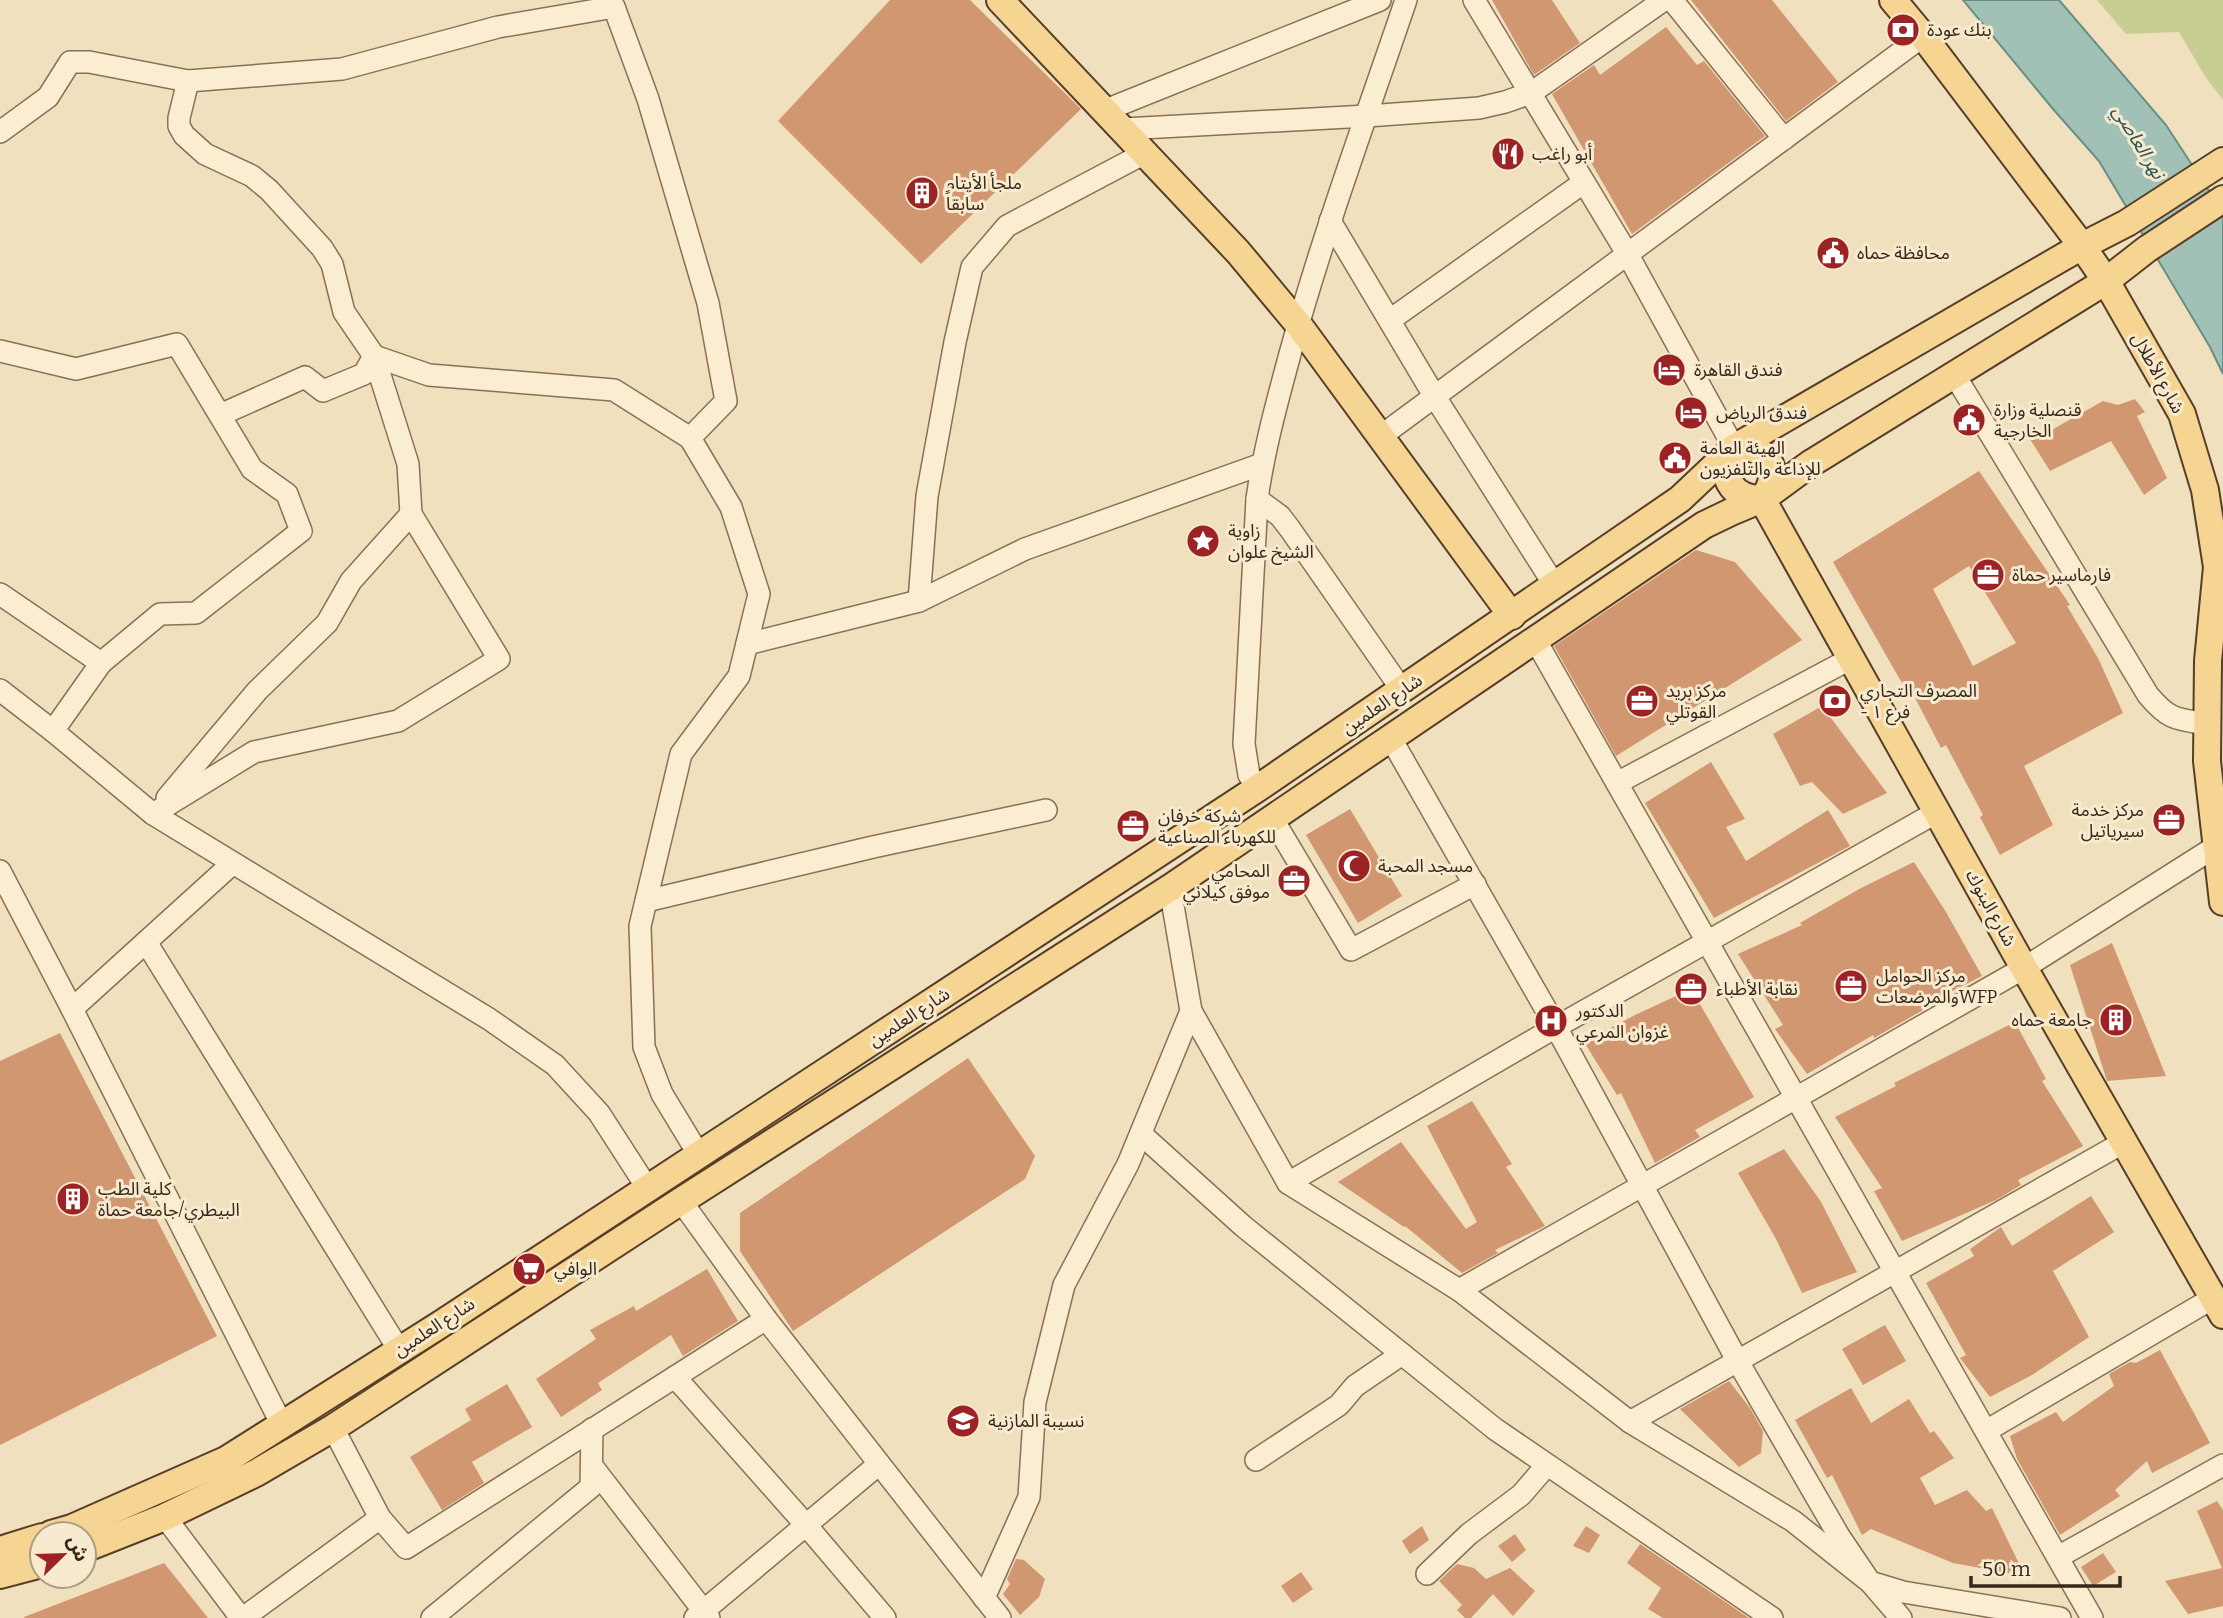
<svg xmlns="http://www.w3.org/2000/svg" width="2223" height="1618" font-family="Bitter,'Noto Sans Arabic',serif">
  <rect width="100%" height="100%" fill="#f0e0be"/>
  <polygon fill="#c8ce91" points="2097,0 2223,0 2223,100 2206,78 2179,32 2126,34"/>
  <polygon fill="#a1c1b7" stroke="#688f85" stroke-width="2" points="1963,0 2059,0 2166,125 2211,194 2223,219 2223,374 2210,347 2099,161 2053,109"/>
  <g fill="#d09771" fill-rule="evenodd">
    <polygon points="890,0 970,0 1081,109 921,264 778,121"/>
    <polygon points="1492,0 1552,0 1580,43 1534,75"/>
    <polygon points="1691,0 1772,0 1838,82 1786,121"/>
    <polygon points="1666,27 1697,65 1704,61 1765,136 1632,234 1552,94 1594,65 1600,75"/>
    <polygon points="2135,399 2145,412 2137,416 2167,478 2144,495 2111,441 2050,471 2030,439 2041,436 2103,401 2118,405"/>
    <path d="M 1979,471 L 2070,605 L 2067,606 L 2098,658 L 2123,713 L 2024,766 L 2053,825 L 2000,855 L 1980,817 L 1983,815 L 1946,745 L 1941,748 L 1911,690 L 1908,691 L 1899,678 L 1833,562 ZM 1969,566 L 2016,643 L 1973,666 L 1933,589 Z"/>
    <polygon points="1696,550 1735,562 1802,640 1616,756 1554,646"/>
    <polygon points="1822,706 1887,793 1843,814 1812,782 1800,786 1773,734"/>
    <polygon points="1711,762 1745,819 1726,827 1746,861 1828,810 1850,846 1714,918 1645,803"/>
    <polygon points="1350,809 1402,896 1358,923 1306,835"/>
    <polygon points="1914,862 1946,912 1982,976 1921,1007 1923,1010 1874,1038 1873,1035 1807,1074 1775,1029 1783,1025 1738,954 1802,925 1800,923 1861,888"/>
    <polygon points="2112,943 2166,1076 2107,1081 2070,965"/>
    <polygon points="1691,989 1754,1097 1695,1130 1700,1137 1655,1163 1621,1093 1617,1095 1584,1042 1635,1015"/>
    <polygon points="2015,1022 2046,1079 2042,1081 2083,1146 2018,1180 2021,1185 1996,1200 1902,1241 1874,1191 1882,1188 1835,1117 1896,1086 1894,1083"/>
    <polygon points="60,1033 217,1336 0,1445 0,1061"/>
    <polygon points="968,1058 1035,1156 1025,1179 793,1331 740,1251 740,1213"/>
    <polygon points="1472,1101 1512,1164 1506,1167 1545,1226 1495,1250 1498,1253 1462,1273 1405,1226 1404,1227 1338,1182 1401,1142 1466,1229 1477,1222 1427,1126"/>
    <polygon points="1784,1149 1821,1202 1857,1272 1802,1293 1776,1239 1738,1173"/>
    <polygon points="2091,1196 2114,1232 2053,1271 2089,1337 2032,1375 1990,1397 1960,1358 1966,1355 1926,1283 1974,1256 1970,1249 2001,1227 2012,1246"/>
    <polygon points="707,1269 738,1321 683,1356 671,1335 598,1383 602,1390 561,1417 536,1379 596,1339 590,1330 634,1306 636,1311"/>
    <polygon points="1885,1325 1906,1361 1863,1385 1842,1349"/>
    <polygon points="2160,1350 2210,1443 2152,1473 2147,1461 2115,1490 2120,1496 2060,1535 2017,1459 2010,1436 2056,1412 2063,1422 2114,1386 2109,1374 2130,1362 2136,1363"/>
    <polygon points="1729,1381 1750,1408 1763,1431 1761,1453 1739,1467 1680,1409"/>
    <polygon points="507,1384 532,1427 472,1462 484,1483 442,1510 410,1457 471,1420 465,1409"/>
    <polygon points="1851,1388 1871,1423 1909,1399 1930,1433 1934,1431 1954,1458 1920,1478 1935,1505 1967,1490 1986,1511 1992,1508 2025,1576 1953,1563 1871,1529 1862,1535 1832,1475 1827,1478 1795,1420"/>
    <polygon points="2217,1501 2223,1510 2223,1606 2188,1614 2165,1581 2222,1568 2197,1511"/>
    <polygon points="1422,1526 1429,1540 1410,1554 1402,1541"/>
    <polygon points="1586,1526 1600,1535 1589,1553 1573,1546"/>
    <polygon points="1515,1534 1526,1550 1512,1562 1498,1546"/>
    <polygon points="1640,1544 1749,1618 1663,1618 1648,1609 1661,1588 1627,1563"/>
    <polygon points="2103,1553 2116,1572 2093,1586 2081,1567"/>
    <polygon points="1016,1559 1024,1560 1045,1579 1039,1597 1020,1615 1003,1594 1010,1584 1007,1579"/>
    <polygon points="164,1563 208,1618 24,1618 24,1617"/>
    <polygon points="1457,1564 1474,1568 1486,1579 1510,1568 1535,1591 1513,1616 1493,1594 1471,1618 1465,1618 1457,1610 1462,1605 1439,1581"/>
    <polygon points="1301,1572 1313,1589 1293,1603 1281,1586"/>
  </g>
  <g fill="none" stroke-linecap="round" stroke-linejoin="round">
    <defs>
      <g id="minor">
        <polyline points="609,0 614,7 648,99 708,303 726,401 690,438"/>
        <polyline points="1474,0 1628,255 1734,448"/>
        <polyline points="1672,0 1784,139"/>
        <polyline points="1106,110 1380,0"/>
        <polyline points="1123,129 1367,116 1479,108 1505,102 1531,93 1664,0"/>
        <polyline points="0,132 48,97 70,62 89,62 188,81 342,69 498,27 614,7"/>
        <polyline points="1330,221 1435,397 1555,586"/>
        <polyline points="1390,320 1583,183"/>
        <polyline points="0,351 76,369 177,344 252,469 287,494 301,531 196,613 160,614 101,663 0,594"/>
        <polyline points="374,356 429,375 614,390 690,438 731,507 759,594 739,676 681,754 640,926 644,1047 662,1094 699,1155"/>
        <path d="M 1954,374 L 2148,695 C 2169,720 2176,719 2207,724"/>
        <polyline points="220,415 305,377 323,391 364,374 374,356"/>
        <polyline points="1381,436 1923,36"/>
        <polyline points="1257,499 1280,516 1290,529 1402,690"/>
        <polyline points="919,601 927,496 955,342 972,267 1007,226 1145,153"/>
        <polyline points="1536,641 2092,1618"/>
        <polyline points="747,644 919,601 1025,549 1262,464"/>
        <polyline points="0,690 53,731 153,814 489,1019 555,1065 599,1113 648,1189"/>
        <polyline points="53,731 101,663"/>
        <polyline points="1390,737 1556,1027 1737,1360 1839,1536 1870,1582 1903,1592 2060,1618"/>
        <polyline points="1617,783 1850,659"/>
        <path d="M 1258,788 L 1249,775 L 1244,744 L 1257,499 C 1264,449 1277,402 1290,354 C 1323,234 1366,118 1406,0"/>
        <polyline points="167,798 257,691 327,623 351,581 411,514"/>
        <polyline points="153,814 254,752 398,721 499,659 411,514 408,464 374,356 344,312 332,264 322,248 269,190 252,176 205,154 184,135 179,126 179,118 188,81"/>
        <polyline points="1272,818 1351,950 1475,884"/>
        <polyline points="0,871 72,1009 282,1425"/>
        <polyline points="646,901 873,847 1046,810"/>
        <polyline points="146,942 399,1350"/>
        <polyline points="72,1009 233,863"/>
        <polyline points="1191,1011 1288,1183 1459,1290 1630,1422 1793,1521 1870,1582 1901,1618"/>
        <polyline points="1141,1134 1243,1226 1495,1429 1772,1618"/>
        <polyline points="1288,1183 1556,1027 1937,812"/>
        <polyline points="681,1201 766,1319 1000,1618"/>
        <polyline points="1459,1290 2024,968 2215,847"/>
        <polyline points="675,1377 806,1525 885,1618"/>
        <polyline points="1630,1422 2124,1142"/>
        <polyline points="333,1428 380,1518 406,1548 766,1319"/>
        <polyline points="1986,1431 2213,1298"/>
        <polyline points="1256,1460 1339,1405 1355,1386 1402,1354"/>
        <polyline points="592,1466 709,1618"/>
        <polyline points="165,1517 241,1618"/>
        <polyline points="2058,1557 2223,1465"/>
        <polyline points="1427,1574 1469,1534 1521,1495 1547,1465"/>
        <polyline points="984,1598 1029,1497 1035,1402 1064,1285 1128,1164 1191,1011 1170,888"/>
        <polyline points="243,1618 380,1518"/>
        <polyline points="432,1618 591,1487 592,1429"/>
        <polyline points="695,1618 879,1464"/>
      </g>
      <g id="major">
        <polyline points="1000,0 1238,252 1298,324 1512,616"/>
        <polyline points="1893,0 1923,36 2082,246 2106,281 2182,414 2205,490 2217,567 2208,661 2207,761 2223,902"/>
        <path d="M 1734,448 C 1768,442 1784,474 1762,499"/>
        <polyline points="1762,499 2024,968 2223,1315"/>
        <path d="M 1762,499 C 1731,499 1717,474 1734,448 L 2082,246 L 2127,223 L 2223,161"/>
        <polyline points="51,1534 72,1528 226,1460 441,1324 1258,788 1680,499 1734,448"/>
        <polyline points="84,1549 165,1517 256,1473 333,1428 681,1201 1170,888 1704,525 1731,512 1762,499 1810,464 2106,281 2147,249 2223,199"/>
        <polyline points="0,1550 42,1537"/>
        <polyline points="0,1575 42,1564"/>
      </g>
    </defs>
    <use href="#minor" stroke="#897056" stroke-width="24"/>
    <use href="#major" stroke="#563e2a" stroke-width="30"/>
    <use href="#minor" stroke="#faedd1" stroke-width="21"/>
    <use href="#major" stroke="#f6d592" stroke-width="26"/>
  </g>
  <defs>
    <symbol id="bank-disc" viewBox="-11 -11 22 22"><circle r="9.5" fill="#9b2326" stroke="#f7eace"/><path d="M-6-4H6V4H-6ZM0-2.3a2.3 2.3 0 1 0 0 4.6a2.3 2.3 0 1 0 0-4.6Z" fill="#fff"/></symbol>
    <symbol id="restaurant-disc" viewBox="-11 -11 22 22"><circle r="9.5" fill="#9b2326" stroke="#f7eace"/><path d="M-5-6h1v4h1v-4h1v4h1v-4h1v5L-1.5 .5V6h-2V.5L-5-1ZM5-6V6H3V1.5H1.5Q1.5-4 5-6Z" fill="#fff"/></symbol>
    <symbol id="building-disc" viewBox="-11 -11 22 22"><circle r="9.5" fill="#9b2326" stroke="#f7eace"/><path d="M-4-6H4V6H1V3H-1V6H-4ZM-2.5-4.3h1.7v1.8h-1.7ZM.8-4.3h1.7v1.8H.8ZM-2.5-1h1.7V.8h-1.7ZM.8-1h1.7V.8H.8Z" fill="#fff"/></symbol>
    <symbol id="civic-disc" viewBox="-11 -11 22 22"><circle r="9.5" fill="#9b2326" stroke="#f7eace"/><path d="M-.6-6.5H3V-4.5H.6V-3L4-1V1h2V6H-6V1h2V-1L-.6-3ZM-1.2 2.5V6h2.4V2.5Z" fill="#fff"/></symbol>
    <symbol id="hotel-disc" viewBox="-11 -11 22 22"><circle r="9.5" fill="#9b2326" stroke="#f7eace"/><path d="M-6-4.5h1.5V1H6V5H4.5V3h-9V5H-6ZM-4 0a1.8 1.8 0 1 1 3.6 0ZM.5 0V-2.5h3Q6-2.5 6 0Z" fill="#fff"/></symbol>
    <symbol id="sight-disc" viewBox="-11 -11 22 22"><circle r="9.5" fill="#9b2326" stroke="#f7eace"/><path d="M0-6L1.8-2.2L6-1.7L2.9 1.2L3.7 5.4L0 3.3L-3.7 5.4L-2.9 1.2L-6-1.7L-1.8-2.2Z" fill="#fff"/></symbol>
    <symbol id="office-disc" viewBox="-11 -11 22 22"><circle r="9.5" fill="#9b2326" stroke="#f7eace"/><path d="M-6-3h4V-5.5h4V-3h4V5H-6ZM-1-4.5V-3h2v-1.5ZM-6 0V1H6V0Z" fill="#fff"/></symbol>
    <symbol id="mosque-disc" viewBox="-11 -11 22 22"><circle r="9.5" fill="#9b2326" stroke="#f7eace"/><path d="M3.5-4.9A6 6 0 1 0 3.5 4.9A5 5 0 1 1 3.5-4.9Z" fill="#fff"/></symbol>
    <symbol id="hospital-disc" viewBox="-11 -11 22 22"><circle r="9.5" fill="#9b2326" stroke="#f7eace"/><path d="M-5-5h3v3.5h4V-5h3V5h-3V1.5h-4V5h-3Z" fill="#fff"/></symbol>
    <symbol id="supermarket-disc" viewBox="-11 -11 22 22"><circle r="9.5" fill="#9b2326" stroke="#f7eace"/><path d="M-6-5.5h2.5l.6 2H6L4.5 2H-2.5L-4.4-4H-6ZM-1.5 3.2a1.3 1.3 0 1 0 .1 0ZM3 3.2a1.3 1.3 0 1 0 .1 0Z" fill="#fff"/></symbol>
    <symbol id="school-disc" viewBox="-11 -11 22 22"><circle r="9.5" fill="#9b2326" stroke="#f7eace"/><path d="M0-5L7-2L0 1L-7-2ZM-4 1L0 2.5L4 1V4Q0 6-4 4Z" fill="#fff"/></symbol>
  </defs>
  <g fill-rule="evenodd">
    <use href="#bank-disc" x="1884" y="11" width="38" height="38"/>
    <use href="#restaurant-disc" x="1489" y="135" width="38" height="38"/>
    <use href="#building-disc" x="903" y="174" width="38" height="38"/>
    <use href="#civic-disc" x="1814" y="234" width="38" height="38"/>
    <use href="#hotel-disc" x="1650" y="351" width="38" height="38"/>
    <use href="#hotel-disc" x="1672" y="394" width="38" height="38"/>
    <use href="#civic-disc" x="1950" y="401" width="38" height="38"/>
    <use href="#civic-disc" x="1656" y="439" width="38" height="38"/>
    <use href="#sight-disc" x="1184" y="522" width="38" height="38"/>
    <use href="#office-disc" x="1969" y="556" width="38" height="38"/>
    <use href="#office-disc" x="1623" y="682" width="38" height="38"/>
    <use href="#bank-disc" x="1816" y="682" width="38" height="38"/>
    <use href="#office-disc" x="2150" y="801" width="38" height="38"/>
    <use href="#office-disc" x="1114" y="807" width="38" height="38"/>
    <use href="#mosque-disc" x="1335" y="847" width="38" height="38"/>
    <use href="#office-disc" x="1275" y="862" width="38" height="38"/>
    <use href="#office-disc" x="1832" y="967" width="38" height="38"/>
    <use href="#office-disc" x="1672" y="970" width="38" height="38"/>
    <use href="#building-disc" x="2097" y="1001" width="38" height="38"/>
    <use href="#hospital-disc" x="1532" y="1002" width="38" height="38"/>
    <use href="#building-disc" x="54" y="1180" width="38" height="38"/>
    <use href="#supermarket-disc" x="510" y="1250" width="38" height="38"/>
    <use href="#school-disc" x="944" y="1402" width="38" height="38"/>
  </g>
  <g text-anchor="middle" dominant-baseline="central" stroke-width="6" stroke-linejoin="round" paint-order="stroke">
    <g font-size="18" fill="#37281b" stroke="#f7eace" text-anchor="start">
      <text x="1927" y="30">بنك عودة</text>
      <text x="1532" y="154">أبو راغب</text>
      <text x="946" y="183">ملجأ الأيتام<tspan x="946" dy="21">سابقاً</tspan></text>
      <text x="1857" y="253">محافظة حماه</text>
      <text x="1694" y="370">فندق القاهرة</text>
      <text x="1994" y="410">قنصلية وزارة<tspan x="1994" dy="21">الخارجية</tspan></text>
      <text x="1716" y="413">فندق الرياض</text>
      <text x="1700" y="448">الهيئة العامة<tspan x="1700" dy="21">للإذاعة والتلفزيون</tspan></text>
      <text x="1228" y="531">زاوية<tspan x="1228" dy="21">الشيخ علوان</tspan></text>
      <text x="2012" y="575">فارماسير حماة</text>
      <text x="1666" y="691">مركز بريد<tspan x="1666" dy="21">القوتلي</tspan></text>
      <text x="1860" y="691">المصرف التجاري<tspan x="1860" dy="21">- فرع ١</tspan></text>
      <text x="2144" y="810" text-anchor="end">مركز خدمة<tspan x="2144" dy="21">سيرياتيل</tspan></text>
      <text x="1158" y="816">شركة خرفان<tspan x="1158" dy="21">للكهرباء الصناعية</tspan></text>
      <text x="1378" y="866">مسجد المحبة</text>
      <text x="1270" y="871" text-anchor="end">المحامي<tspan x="1270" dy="21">موفق كيلاني</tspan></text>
      <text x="1876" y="976">مركز الحوامل<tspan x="1876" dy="21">والمرضعاتWFP</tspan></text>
      <text x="1716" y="989">نقابة الأطباء</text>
      <text x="1576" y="1011">الدكتور<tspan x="1576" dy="21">غزوان المرعي</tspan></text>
      <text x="2092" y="1020" text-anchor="end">جامعة حماه</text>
      <text x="98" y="1189">كلية الطب<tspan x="98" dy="21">البيطري/جامعة حماة</tspan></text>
      <text x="554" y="1269">الوافي</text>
      <text x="988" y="1421">نسيبة المازنية</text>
    </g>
    <g font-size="18" fill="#37281b" stroke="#f7eace">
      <text transform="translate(2158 373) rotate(61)">شارع الأطلال</text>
      <text transform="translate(1382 704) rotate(-34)">شارع العلمين</text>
      <text transform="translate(1991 908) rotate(61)">شارع البنوك</text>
      <text transform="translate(909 1017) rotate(-33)">شارع العلمين</text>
      <text transform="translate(434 1327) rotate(-33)">شارع العلمين</text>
    </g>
    <g font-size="19" font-style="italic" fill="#295854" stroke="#f7eace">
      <text transform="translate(2139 142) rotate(59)">نهر العاصي</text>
    </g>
  </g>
  <g transform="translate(63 1555) rotate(67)"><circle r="33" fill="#f7eace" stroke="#aa9c86" stroke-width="2"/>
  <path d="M0-5L12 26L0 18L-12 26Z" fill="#9b2326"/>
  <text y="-10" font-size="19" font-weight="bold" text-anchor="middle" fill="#37281b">ش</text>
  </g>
  <path d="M1971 1576v10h149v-10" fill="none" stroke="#37281b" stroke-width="3.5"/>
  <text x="1982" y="1576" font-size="21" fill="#37281b" stroke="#f7eace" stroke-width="5" paint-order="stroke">50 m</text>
</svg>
